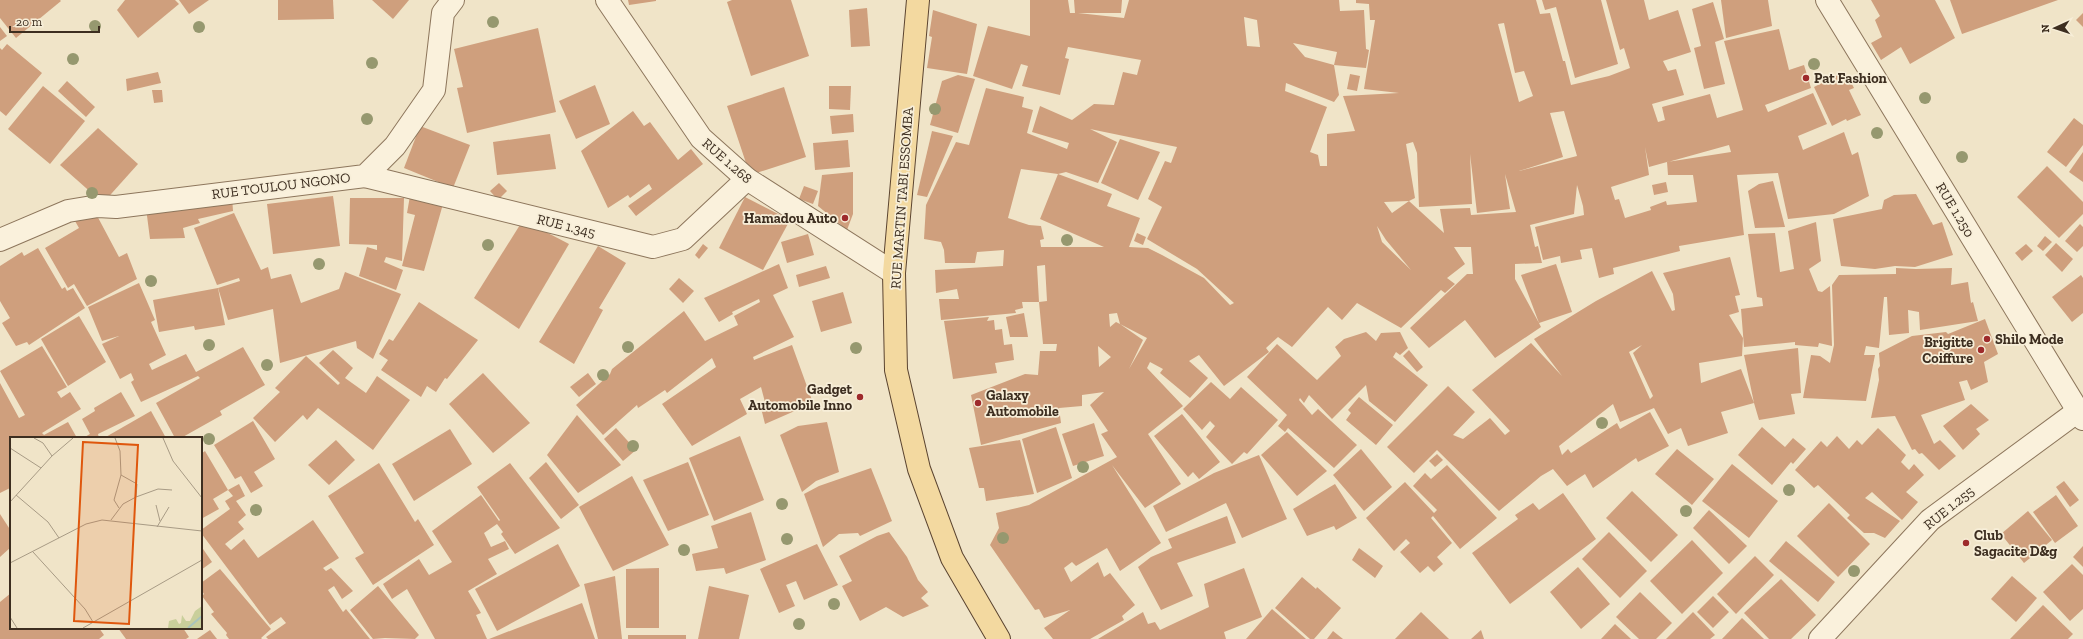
<svg xmlns="http://www.w3.org/2000/svg" width="2083" height="639" font-family="'Zilla Slab',serif">
  <rect width="100%" height="100%" fill="#f0e4c8"/>
  <g fill="#cf9f7d" fill-rule="evenodd">
    <polygon points="0,0 60,0 61,1 16,38 0,18"/>
    <polygon points="125,0 175,0 179,4 138,38 117,10"/>
    <polygon points="179,0 209,0 189,14"/>
    <polygon points="278,0 333,0 334,19 278,20"/>
    <polygon points="372,0 409,0 393,19"/>
    <polygon points="628,0 656,0 656,1 629,5"/>
    <polygon points="732,0 791,0 809,56 751,76 727,2"/>
    <path d="M 1030,0 L 1068,0 L 1070,13 L 1075,13 L 1074,0 L 1122,0 L 1121,13 L 1078,13 L 1124,18 L 1129,0 L 1339,0 L 1340,11 L 1364,10 L 1366,49 L 1369,50 L 1366,68 L 1334,65 L 1339,95 L 1334,102 L 1286,83 L 1285,91 L 1327,107 L 1310,152 L 1318,155 L 1320,166 L 1327,166 L 1327,134 L 1355,131 L 1343,96 L 1399,93 L 1364,89 L 1375,20 L 1370,20 L 1369,4 L 1356,3 L 1356,0 L 1536,0 L 1540,14 L 1550,13 L 1563,61 L 1565,61 L 1571,85 L 1609,76 L 1630,68 L 1624,48 L 1620,50 L 1606,0 L 1644,0 L 1649,20 L 1678,10 L 1691,52 L 1663,61 L 1668,71 L 1676,69 L 1684,95 L 1652,104 L 1658,122 L 1665,120 L 1662,107 L 1710,94 L 1717,118 L 1743,110 L 1724,41 L 1779,29 L 1789,70 L 1804,65 L 1811,88 L 1765,105 L 1768,112 L 1813,93 L 1827,124 L 1798,136 L 1803,150 L 1844,132 L 1852,155 L 1858,152 L 1869,196 L 1834,214 L 1788,219 L 1778,173 L 1737,175 L 1744,235 L 1679,246 L 1680,251 L 1613,268 L 1614,274 L 1599,278 L 1592,248 L 1580,250 L 1582,259 L 1561,263 L 1560,256 L 1543,260 L 1535,227 L 1584,215 L 1583,206 L 1577,185 L 1574,214 L 1530,225 L 1535,247 L 1538,246 L 1542,263 L 1515,264 L 1515,279 L 1539,323 L 1521,275 L 1556,264 L 1572,312 L 1539,323 L 1541,327 L 1495,358 L 1465,320 L 1429,348 L 1410,328 L 1467,274 L 1473,274 L 1471,247 L 1454,247 L 1465,264 L 1447,278 L 1455,284 L 1445,293 L 1441,290 L 1401,328 L 1357,303 L 1342,320 L 1328,307 L 1292,347 L 1278,337 L 1266,348 L 1269,352 L 1224,386 L 1199,355 L 1189,361 L 1208,378 L 1190,398 L 1160,373 L 1163,369 L 1150,362 L 1147,368 L 1183,406 L 1148,434 L 1181,484 L 1145,508 L 1112,465 L 1161,543 L 1120,571 L 1107,548 L 1076,566 L 1072,562 L 1064,568 L 1071,582 L 1098,562 L 1104,577 L 1110,573 L 1135,605 L 1122,616 L 1124,620 L 1090,639 L 1053,639 L 1044,628 L 1070,610 L 1044,618 L 1039,609 L 1035,610 L 990,545 L 999,528 L 996,513 L 1029,505 L 1117,457 L 1101,434 L 1108,431 L 1090,405 L 1104,392 L 1082,395 L 1082,406 L 1059,408 L 1061,423 L 981,445 L 971,395 L 1025,374 L 1038,375 L 1040,351 L 1056,351 L 1057,344 L 1043,344 L 1039,302 L 1022,302 L 1023,308 L 1015,310 L 1016,313 L 941,320 L 939,299 L 959,299 L 957,289 L 936,293 L 935,270 L 1003,266 L 1004,250 L 977,252 L 975,263 L 945,263 L 944,250 L 941,242 L 924,239 L 926,205 L 956,142 L 969,145 L 986,88 L 1024,97 L 1022,107 L 1033,110 L 1027,133 L 1067,149 L 1069,143 L 1032,132 L 1040,106 L 1072,120 L 1094,104 L 1114,105 L 1123,72 L 1137,75 L 1141,60 L 1068,47 L 1065,58 L 1069,59 L 1060,95 L 1022,86 L 1028,66 L 1021,64 L 1012,89 L 973,76 L 988,26 L 1030,36 ZM 1244,17 L 1257,20 L 1260,47 L 1247,46 ZM 1504,23 L 1515,73 L 1524,71 L 1533,96 L 1519,102 L 1498,24 ZM 1293,43 L 1337,52 L 1334,65 L 1305,57 ZM 1564,111 L 1577,156 L 1519,171 L 1563,157 L 1550,113 ZM 1090,129 L 1177,147 L 1171,163 L 1165,161 L 1148,199 L 1162,207 L 1147,239 L 1197,269 L 1234,303 L 1230,305 L 1204,278 L 1162,255 L 1148,248 L 1129,247 L 1140,218 L 1107,206 L 1112,194 L 1058,174 L 1040,219 L 1104,247 L 1041,247 L 1040,240 L 1044,239 L 1041,226 L 1029,225 L 1008,218 L 1021,169 L 1058,174 L 1066,172 L 1098,183 L 1117,142 ZM 1413,142 L 1417,153 L 1419,207 L 1472,204 L 1470,154 L 1477,213 L 1510,209 L 1505,174 L 1516,212 L 1471,215 L 1470,208 L 1440,209 L 1444,233 L 1409,201 L 1392,213 L 1384,202 L 1409,201 L 1415,198 L 1406,144 ZM 1729,145 L 1731,152 L 1667,162 L 1668,162 ZM 1645,147 L 1649,167 L 1667,162 L 1668,175 L 1693,175 L 1697,202 L 1667,205 L 1666,201 L 1650,207 L 1651,210 L 1625,218 L 1619,199 L 1615,200 L 1611,187 L 1649,175 ZM 1377,226 L 1386,240 L 1411,270 L 1382,242 ZM 1045,265 L 1047,301 L 1039,302 L 1037,266 ZM 1117,313 L 1120,324 L 1147,338 L 1129,369 L 1143,340 L 1120,324 L 1116,322 L 1110,327 L 1109,314 ZM 1098,346 L 1111,357 L 1099,367 Z"/>
    <polygon points="1542,0 1601,0 1618,64 1575,78 1556,7 1545,10"/>
    <polygon points="1721,0 1768,0 1772,26 1726,38"/>
    <polygon points="1871,0 1935,0 1955,38 1910,64 1901,47 1881,60 1871,43 1882,37 1875,20 1880,16"/>
    <polygon points="1950,0 2058,0 1962,34"/>
    <polygon points="1713,2 1724,39 1715,42 1725,84 1704,89 1694,48 1701,46 1692,9"/>
    <polygon points="867,8 870,46 851,47 849,10"/>
    <polygon points="933,10 977,24 967,74 927,68 932,37 929,36"/>
    <polygon points="2083,13 2083,27 2076,20"/>
    <polygon points="0,27 7,36 0,41"/>
    <polygon points="538,28 556,112 467,133 457,88 463,87 454,49"/>
    <polygon points="7,44 42,73 6,116 0,111 0,48 2,50"/>
    <polygon points="1845,71 1854,88 1849,90 1861,115 1847,121 1846,119 1832,126 1814,87"/>
    <polygon points="158,72 161,83 127,91 126,79"/>
    <polygon points="1350,74 1360,76 1357,91 1347,89"/>
    <polygon points="958,75 975,79 958,133 930,125 942,81"/>
    <polygon points="67,81 95,107 86,117 58,91"/>
    <polygon points="595,85 610,124 576,139 559,101"/>
    <polygon points="43,86 85,121 50,164 8,129"/>
    <polygon points="829,86 851,86 850,110 829,109"/>
    <polygon points="784,87 806,157 750,175 727,106"/>
    <polygon points="152,90 162,90 163,102 154,103"/>
    <polygon points="633,111 644,126 650,122 678,160 691,149 703,164 636,216 628,206 652,189 649,184 630,198 628,195 608,208 581,151"/>
    <polygon points="853,114 854,132 832,134 830,116"/>
    <polygon points="2074,118 2083,125 2083,145 2066,167 2047,152"/>
    <polygon points="420,126 470,145 453,188 404,168"/>
    <polygon points="98,128 138,164 103,203 60,165"/>
    <polygon points="932,131 953,136 927,197 917,195"/>
    <polygon points="550,134 556,169 497,175 493,142"/>
    <polygon points="1120,139 1160,152 1138,200 1101,183"/>
    <polygon points="848,140 850,167 815,170 813,143"/>
    <polygon points="2083,152 2083,182 2069,172"/>
    <polygon points="2047,166 2083,202 2083,214 2059,238 2017,197"/>
    <polygon points="853,172 853,214 847,230 818,206 822,175"/>
    <polygon points="1773,181 1785,227 1755,228 1748,191 1759,184"/>
    <polygon points="1666,182 1668,192 1654,195 1652,185"/>
    <polygon points="499,183 507,191 498,200 490,191"/>
    <polygon points="804,186 818,191 813,204 799,199"/>
    <polygon points="1916,194 1933,225 1942,222 1953,255 1915,267 1895,266 1875,269 1841,266 1833,219 1882,209 1884,200 1894,195"/>
    <polygon points="333,196 340,246 273,254 267,204"/>
    <polygon points="410,196 443,204 424,271 402,266 415,215 407,213"/>
    <polygon points="232,197 233,211 198,219 200,223 183,228 185,238 150,239 146,208"/>
    <polygon points="745,197 790,220 763,270 719,248"/>
    <polygon points="350,198 404,198 402,261 386,257 384,262 403,270 396,290 359,276 367,247 377,250 377,245 349,244"/>
    <polygon points="94,210 119,257 127,253 137,279 87,306 74,284 68,288 45,248 79,228 75,221"/>
    <polygon points="234,213 261,270 268,267 271,279 291,274 301,303 339,289 345,272 401,294 373,359 357,348 356,341 280,363 273,309 228,320 218,288 240,281 239,278 217,285 194,228"/>
    <polygon points="523,220 569,244 519,329 474,298"/>
    <polygon points="1816,222 1821,261 1809,269 1818,291 1822,292 1830,286 1832,346 1819,343 1818,347 1795,345 1795,342 1744,347 1741,309 1763,306 1762,298 1757,297 1748,234 1775,233 1780,272 1794,269 1788,231"/>
    <polygon points="2080,224 2083,227 2083,246 2077,252 2065,241"/>
    <polygon points="1137,233 1146,237 1143,245 1134,241"/>
    <polygon points="808,234 814,255 787,263 781,242"/>
    <polygon points="2045,236 2052,242 2043,251 2037,246"/>
    <polygon points="2056,243 2073,259 2062,272 2045,255"/>
    <polygon points="703,244 708,248 699,259 695,255"/>
    <polygon points="2026,244 2033,251 2022,261 2015,253"/>
    <polygon points="598,246 626,263 599,308 603,310 574,364 539,342"/>
    <polygon points="38,248 62,289 65,287 67,291 73,288 85,308 29,345 27,342 16,346 2,323 10,318 0,301 0,266 22,252 24,256"/>
    <path d="M 1730,257 L 1740,295 L 1735,296 L 1739,312 L 1729,315 L 1743,338 L 1742,356 L 1699,363 L 1701,383 L 1741,369 L 1754,403 L 1744,355 L 1798,348 L 1801,393 L 1791,394 L 1795,414 L 1759,420 L 1754,403 L 1721,412 L 1728,433 L 1688,446 L 1681,428 L 1668,434 L 1654,408 L 1620,422 L 1613,404 L 1559,446 L 1562,455 L 1568,449 L 1571,453 L 1617,423 L 1620,429 L 1650,412 L 1669,446 L 1638,462 L 1636,458 L 1593,488 L 1585,474 L 1567,486 L 1553,469 L 1541,476 L 1499,511 L 1437,450 L 1414,473 L 1387,447 L 1448,386 L 1475,412 L 1453,435 L 1463,439 L 1490,418 L 1505,435 L 1510,431 L 1472,390 L 1531,343 L 1562,376 L 1534,339 L 1596,301 L 1652,271 L 1672,311 L 1675,310 L 1673,294 L 1663,273 ZM 1642,345 L 1633,353 L 1653,396 L 1650,399 L 1629,352 Z"/>
    <polygon points="779,264 788,288 773,295 794,337 753,357 754,360 792,345 813,403 765,424 761,408 766,406 761,387 740,399 747,414 692,446 662,404 716,367 712,358 667,393 665,390 638,408 637,405 603,435 576,405 610,374 612,369 684,311 705,341 738,325 734,316 760,302 759,299 732,312 733,314 719,322 704,298"/>
    <polygon points="826,266 830,278 799,287 796,275"/>
    <polygon points="1896,268 1916,269 1952,268 1951,285 1968,282 1971,303 1973,302 1978,321 1920,330 1919,312 1908,310 1909,333 1889,335 1887,297 1884,297 1879,348 1866,346 1864,355 1875,355 1866,401 1803,398 1811,355 1820,356 1830,363 1834,345 1832,285 1839,275 1896,274"/>
    <polygon points="2081,275 2083,278 2083,313 2072,322 2052,297"/>
    <polygon points="679,278 694,291 683,303 669,289"/>
    <polygon points="139,283 155,320 151,322 166,355 149,364 152,370 186,354 196,372 243,347 265,385 220,411 222,415 181,438 175,438 156,403 200,378 198,376 141,402 131,382 134,380 131,373 120,379 102,344 119,336 102,341 88,307"/>
    <polygon points="218,288 225,325 195,330 194,326 159,332 153,300"/>
    <polygon points="843,292 852,323 821,332 812,301"/>
    <polygon points="419,302 478,340 447,379 445,378 436,392 427,386 421,397 381,370 388,360 379,354 389,339 393,341"/>
    <polygon points="1024,313 1028,337 1010,337 1006,317"/>
    <polygon points="79,316 106,362 68,386 41,339"/>
    <polygon points="989,317 987,321 994,320 995,330 1002,329 1004,345 1012,344 1014,360 995,363 997,373 953,379 944,321"/>
    <polygon points="1985,319 1998,354 1984,362 1988,382 1971,390 1967,380 1959,382 1965,400 1921,415 1934,444 1940,440 1956,456 1939,470 1922,453 1919,454 1915,449 1912,450 1895,416 1871,418 1879,380 1878,369 1880,366 1879,353 1912,336 1946,332 1948,334"/>
    <polygon points="1366,332 1376,341 1381,333 1400,332 1408,348 1400,355 1396,352 1393,357 1428,385 1395,422 1369,401 1366,385 1332,419 1309,395 1304,403 1300,398 1299,400 1312,415 1318,409 1357,445 1334,468 1288,428 1285,432 1278,426 1287,415 1247,377 1277,344 1317,380 1341,356 1335,347 1344,339"/>
    <polygon points="42,346 67,387 57,392 61,398 70,392 81,409 42,433 44,435 68,422 77,438 11,438 11,490 10,488 0,493 0,383 19,418 25,415 0,371"/>
    <polygon points="333,350 353,368 345,378 366,393 377,376 410,400 373,450 318,408 307,420 303,415 275,442 253,418 280,392 275,388 306,356 338,385 340,383 319,363"/>
    <polygon points="1409,350 1423,367 1417,372 1403,356"/>
    <polygon points="483,373 530,423 493,453 449,404"/>
    <polygon points="588,373 596,384 579,397 570,387"/>
    <polygon points="1211,382 1230,399 1241,387 1278,420 1247,454 1244,452 1232,464 1206,437 1215,426 1210,421 1202,430 1183,409"/>
    <polygon points="121,392 135,416 98,434 99,438 83,438 90,434 82,419 95,411 94,408"/>
    <polygon points="1359,397 1393,425 1376,445 1346,420 1351,413 1348,410"/>
    <polygon points="1971,404 1989,420 1976,429 1980,434 1963,450 1943,426"/>
    <polygon points="151,411 166,438 104,438"/>
    <polygon points="1182,414 1220,462 1199,479 1193,472 1188,477 1154,436"/>
    <polygon points="577,415 621,465 578,493 547,455"/>
    <polygon points="253,421 275,459 254,472 263,486 251,493 241,476 235,479 214,445"/>
    <polygon points="827,422 839,472 816,481 802,492 780,435 798,426"/>
    <polygon points="1094,423 1104,456 1073,466 1062,434"/>
    <polygon points="1056,427 1072,478 1037,493 1022,439"/>
    <polygon points="1762,427 1785,447 1793,438 1806,449 1793,464 1791,462 1772,485 1738,455"/>
    <polygon points="616,428 636,450 623,461 604,439"/>
    <polygon points="1878,428 1906,455 1901,462 1909,470 1914,464 1924,475 1906,492 1918,502 1902,520 1872,492 1865,498 1900,521 1885,538 1874,533 1864,533 1847,518 1850,515 1818,485 1814,488 1795,470 1821,441 1827,447 1837,436 1849,449 1857,440 1862,445"/>
    <polygon points="450,429 472,464 414,501 392,464"/>
    <polygon points="1287,432 1327,471 1297,496 1261,455"/>
    <polygon points="740,436 764,500 714,521 689,458"/>
    <polygon points="336,440 355,460 329,485 308,465"/>
    <polygon points="1020,440 1034,494 986,501 984,488 979,488 969,448"/>
    <polygon points="1361,449 1392,487 1364,511 1333,475"/>
    <polygon points="1677,449 1714,479 1692,505 1655,474"/>
    <polygon points="205,451 228,490 239,484 245,496 236,501 246,515 238,522 244,529 225,544 231,550 244,539 258,558 313,520 339,558 323,568 326,571 331,568 353,591 342,599 334,586 328,590 343,612 346,609 370,639 268,639 266,637 286,623 281,617 270,625 201,533 201,530 230,509 225,501 233,496 228,490 213,499 219,509 201,519 201,454"/>
    <polygon points="1437,454 1443,460 1435,467 1429,461"/>
    <polygon points="1259,455 1287,519 1242,538 1226,503 1166,532 1153,506 1214,473"/>
    <polygon points="546,462 579,505 561,519 529,478"/>
    <polygon points="688,462 709,515 668,531 643,480"/>
    <polygon points="379,463 415,522 418,519 434,545 373,585 355,558 364,553 328,496"/>
    <polygon points="510,463 560,528 515,554 501,534 503,532 497,524 484,533 491,547 505,541 509,549 488,559 497,574 468,591 481,613 476,615 487,639 435,639 407,589 392,599 383,584 419,559 429,575 452,562 432,531 481,495 499,521 500,520 477,487"/>
    <polygon points="1732,464 1778,501 1749,538 1702,501"/>
    <polygon points="1447,465 1497,518 1460,549 1433,516 1431,518 1452,543 1437,557 1443,564 1434,572 1428,566 1420,573 1400,552 1410,543 1406,539 1394,551 1366,518 1405,482 1434,513 1437,510 1413,486 1425,473 1431,479"/>
    <polygon points="871,468 892,521 860,536 858,533 839,534 823,547 804,494 819,486"/>
    <polygon points="632,476 669,545 613,571 579,507"/>
    <polygon points="2064,481 2079,500 2070,507 2056,487"/>
    <polygon points="1335,484 1357,518 1336,530 1334,526 1307,536 1293,509"/>
    <polygon points="1632,491 1678,535 1651,562 1606,518"/>
    <polygon points="1563,493 1596,539 1510,604 1472,553 1518,519 1515,515 1533,503 1539,510"/>
    <polygon points="2056,495 2078,526 2055,543 2033,512"/>
    <polygon points="1829,503 1870,544 1838,577 1797,536"/>
    <polygon points="1709,510 1747,546 1729,564 1693,528"/>
    <polygon points="2028,511 2052,540 2024,563 2001,534"/>
    <polygon points="751,512 766,560 726,574 724,568 696,571 692,554 718,548 711,526"/>
    <polygon points="0,514 11,531 11,547 0,557"/>
    <polygon points="1227,516 1236,543 1177,563 1193,596 1161,610 1138,567 1151,557 1172,548 1168,539"/>
    <polygon points="889,532 907,557 918,580 928,592 921,598 929,606 903,617 886,607 860,621 842,586 852,581 839,556 877,536"/>
    <polygon points="1609,532 1647,571 1620,598 1582,559"/>
    <polygon points="1692,540 1723,573 1682,614 1650,581"/>
    <polygon points="1786,541 1835,582 1818,602 1769,561"/>
    <polygon points="558,544 580,586 497,631 475,589"/>
    <polygon points="817,544 838,585 804,600 796,581 786,585 795,606 779,613 760,569"/>
    <polygon points="201,546 212,562 201,570"/>
    <polygon points="2083,546 2083,567 2073,557"/>
    <polygon points="1359,548 1383,566 1375,578 1352,560"/>
    <polygon points="1755,556 1774,575 1736,614 1717,594"/>
    <polygon points="2072,564 2083,575 2083,609 2070,621 2043,592"/>
    <polygon points="1578,567 1610,604 1581,629 1550,592"/>
    <polygon points="659,568 659,628 626,628 626,569"/>
    <polygon points="1244,568 1262,617 1224,632 1226,639 1098,639 1143,612 1148,624 1155,622 1160,630 1209,607 1204,584"/>
    <polygon points="220,569 271,629 261,638 262,639 229,639 226,635 227,633 211,614 214,612 202,596 204,594 201,589 201,583"/>
    <polygon points="615,576 622,639 598,639 584,584"/>
    <polygon points="2012,576 2037,598 2016,622 1991,599"/>
    <polygon points="1302,577 1316,589 1317,587 1341,608 1314,639 1310,639 1275,608"/>
    <polygon points="1781,579 1816,615 1791,639 1769,639 1744,613"/>
    <polygon points="378,586 419,635 415,639 385,638 373,639 350,610"/>
    <polygon points="709,586 749,595 739,639 698,639"/>
    <polygon points="1640,592 1672,623 1656,639 1639,639 1616,617"/>
    <polygon points="11,593 11,628 99,628 104,635 99,639 0,639 0,602"/>
    <polygon points="1713,596 1729,612 1713,628 1697,612"/>
    <polygon points="582,603 595,639 489,639"/>
    <polygon points="2043,605 2073,634 2068,639 2010,639"/>
    <polygon points="1272,609 1306,639 1246,639"/>
    <polygon points="1421,612 1449,639 1395,639"/>
    <polygon points="1693,612 1715,635 1710,639 1666,639"/>
    <polygon points="1742,618 1764,639 1722,639"/>
    <polygon points="1615,624 1631,639 1601,639"/>
    <polygon points="118,628 183,628 189,637 186,639 126,639"/>
    <polygon points="210,630 217,639 197,639"/>
    <polygon points="1481,630 1484,639 1471,639"/>
    <polygon points="1333,631 1343,639 1327,639"/>
    <rect x="628" y="635" width="58" height="4"/>
  </g>
  <g fill="none" stroke-linecap="round" stroke-linejoin="round">
    <defs>
      <g id="minor">
        <polyline points="607,0 701,138 747,179 894,273"/>
        <polyline points="1827,0 2083,419"/>
        <polyline points="365,176 653,247 683,239 747,179"/>
        <polyline points="0,240 68,211 98,206 116,207 365,176 395,146 434,90 443,13 453,0"/>
        <polyline points="1820,639 1930,520 2078,411"/>
      </g>
      <polyline id="major" points="918,0 894,273 896,370 919,469 952,558 999,639"/>
    </defs>
    <use href="#minor" stroke="#8d765c" stroke-width="24"/>
    <use href="#major" stroke="#5b4430" stroke-width="24"/>
    <use href="#minor" stroke="#faf1dc" stroke-width="22"/>
    <use href="#major" stroke="#f3d9a0" stroke-width="22"/>
  </g>
  <g fill="#96986f">
    <circle cx="493" cy="22" r="6"/>
    <circle cx="95" cy="26" r="6"/>
    <circle cx="199" cy="27" r="6"/>
    <circle cx="73" cy="59" r="6"/>
    <circle cx="372" cy="63" r="6"/>
    <circle cx="1814" cy="64" r="6"/>
    <circle cx="1925" cy="98" r="6"/>
    <circle cx="935" cy="109" r="6"/>
    <circle cx="367" cy="119" r="6"/>
    <circle cx="1877" cy="133" r="6"/>
    <circle cx="1962" cy="157" r="6"/>
    <circle cx="92" cy="193" r="6"/>
    <circle cx="1067" cy="240" r="6"/>
    <circle cx="488" cy="245" r="6"/>
    <circle cx="319" cy="264" r="6"/>
    <circle cx="151" cy="281" r="6"/>
    <circle cx="209" cy="345" r="6"/>
    <circle cx="628" cy="347" r="6"/>
    <circle cx="856" cy="348" r="6"/>
    <circle cx="267" cy="365" r="6"/>
    <circle cx="603" cy="375" r="6"/>
    <circle cx="1602" cy="423" r="6"/>
    <circle cx="209" cy="439" r="6"/>
    <circle cx="633" cy="446" r="6"/>
    <circle cx="1083" cy="467" r="6"/>
    <circle cx="1789" cy="490" r="6"/>
    <circle cx="782" cy="504" r="6"/>
    <circle cx="256" cy="510" r="6"/>
    <circle cx="1686" cy="511" r="6"/>
    <circle cx="1003" cy="538" r="6"/>
    <circle cx="787" cy="539" r="6"/>
    <circle cx="684" cy="550" r="6"/>
    <circle cx="1854" cy="571" r="6"/>
    <circle cx="834" cy="604" r="6"/>
    <circle cx="799" cy="624" r="6"/>
  </g>
  <g fill="#9e2a2b" stroke="#f7eed8" stroke-width="1.5">
    <circle cx="1806" cy="78" r="4"/>
    <circle cx="845" cy="218" r="4"/>
    <circle cx="1987" cy="339" r="4"/>
    <circle cx="1981" cy="350" r="4"/>
    <circle cx="860" cy="397" r="4"/>
    <circle cx="978" cy="403" r="4"/>
    <circle cx="1966" cy="543" r="4"/>
  </g>
  <g text-anchor="middle" dominant-baseline="central" stroke-width="3.5" stroke-linejoin="round" paint-order="stroke">
    <g font-size="14" font-weight="bold" fill="#3d2e20" stroke="#f7eed8" text-anchor="start">
      <text x="1814" y="78">Pat Fashion</text>
      <text x="837" y="218" text-anchor="end">Hamadou Auto</text>
      <text x="1995" y="339">Shilo Mode</text>
      <text x="1973" y="342" text-anchor="end">Brigitte<tspan x="1973" dy="16">Coiffure</tspan></text>
      <text x="852" y="389" text-anchor="end">Gadget<tspan x="852" dy="16">Automobile Inno</tspan></text>
      <text x="986" y="395">Galaxy<tspan x="986" dy="16">Automobile</tspan></text>
      <text x="1974" y="535">Club<tspan x="1974" dy="16">Sagacite D&amp;g</tspan></text>
    </g>
    <g font-size="14" fill="#3d2e20" stroke="#f7eed8">
      <text transform="translate(727 161) rotate(41)">RUE 1.268</text>
      <text transform="translate(281 186) rotate(-7)">RUE TOULOU NGONO</text>
      <text transform="translate(902 198) rotate(-86)">RUE MARTIN TABI ESSOMBA</text>
      <text transform="translate(1955 210) rotate(59)">RUE 1.250</text>
      <text transform="translate(566 226) rotate(14)">RUE 1.345</text>
      <text transform="translate(1949 508) rotate(-39)">RUE 1.255</text>
    </g>
  </g>
  <g transform="translate(10 437)">
    <rect width="192" height="192" fill="#f0e4c8"/>
    <path d="M 192,169 L 192,191 L 158,191 L 159,184 L 166,182 L 169,187 L 171,186 L 172,178 L 176,184 L 180,184 L 185,174 Z" fill="#c9cf9b"/>
    <path fill="none" stroke="#a9c4bc" stroke-width="2" d="M 178,191 L 192,179"/>
    <path fill="none" stroke="#a89b85" stroke-width="1" d="M 24,1 L 33,6 L 42,19M 105,1 L 110,14 L 111,38 L 127,47 L 126,60M 153,1 L 163,24 L 192,61M 0,11 L 31,31M 6,58 L 38,85 L 49,101M 0,65 L 42,19 L 63,1M 146,68 L 150,84M 109,71 L 104,63 L 111,38M 101,83 L 113,67 L 126,60 L 148,52 L 162,53M 147,90 L 159,70M 23,115 L 75,172 L 83,185M 0,126 L 76,87 L 92,83 L 192,94M 0,180 L 7,191M 73,191 L 192,123"/>
    <path fill="#df570d" fill-opacity="0.15" stroke="#df570d" stroke-width="2" d="M 73,5 L 128,8 L 119,187 L 64,184 Z"/>
    <rect width="192" height="192" fill="none" stroke="#3d2e20" stroke-width="2"/>
  </g>
  <g transform="translate(2055 28) rotate(267)" stroke="#f7eed8" stroke-width="3" paint-order="stroke">
  <path d="M0-3L7 15L0 10L-7 15Z" fill="#3d2e20"/>
  <text y="-6" font-size="11" font-weight="bold" text-anchor="middle" fill="#3d2e20">N</text>
  </g>
  <path d="M10 26v6h89v-6" fill="none" stroke="#3d2e20" stroke-width="2"/>
  <text x="16" y="26" font-size="12" fill="#3d2e20" stroke="#f7eed8" stroke-width="3" paint-order="stroke">20 m</text>
</svg>
